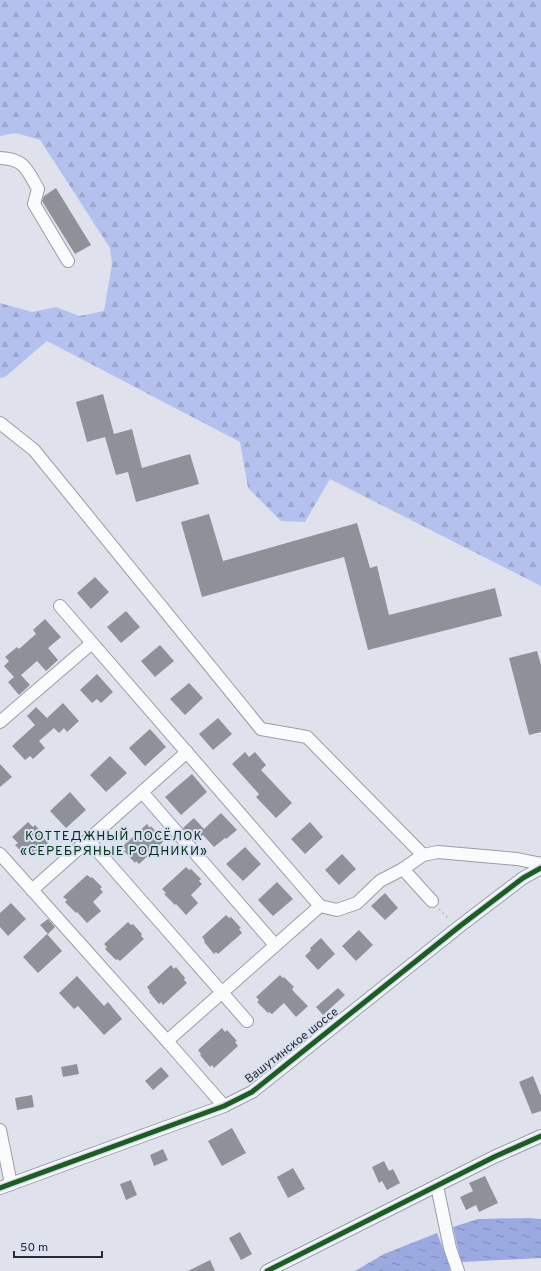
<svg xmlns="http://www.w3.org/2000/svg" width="541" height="1271" font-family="Overpass,sans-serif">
  <defs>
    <pattern id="forest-firs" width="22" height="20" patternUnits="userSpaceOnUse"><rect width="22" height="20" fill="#b4c1ef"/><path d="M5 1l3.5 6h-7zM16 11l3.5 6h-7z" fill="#9ba6cd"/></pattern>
    <pattern id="water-ripples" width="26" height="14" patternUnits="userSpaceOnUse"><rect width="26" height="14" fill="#9aa9e0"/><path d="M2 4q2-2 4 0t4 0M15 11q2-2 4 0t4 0" fill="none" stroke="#7e8ab6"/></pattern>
  </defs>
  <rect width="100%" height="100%" fill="#dfe2ed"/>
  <polygon fill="url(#forest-firs)" points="0,0 541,0 541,586 330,479 305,522 281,521 248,488 240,442 47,341 5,377 0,378 0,303 32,312 56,307 79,316 104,311 112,264 110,248 40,140 16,133 0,136"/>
  <g fill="url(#water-ripples)">
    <polygon points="528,1218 541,1219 541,1258 461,1262 453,1227 478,1219"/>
    <polygon points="437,1233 451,1269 449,1271 355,1271 384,1254"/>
  </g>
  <g fill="#8f9199">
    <polygon points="56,188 91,245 75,254 42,201 44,196"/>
    <polygon points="103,394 114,434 132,429 142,468 190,454 199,484 136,502 128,472 116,475 105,437 87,442 76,402"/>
    <polygon points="209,514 223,561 357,523 370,568 377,566 389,615 495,588 502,616 368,650 344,557 202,597 181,522"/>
    <polygon points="95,577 109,592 91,609 77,593"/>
    <polygon points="126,611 140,627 121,643 107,627"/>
    <polygon points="45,619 61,637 48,648 58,660 46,671 37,661 21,675 30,685 19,695 8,682 14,677 4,666 9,661 5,657 17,647 19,649 36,634 33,630"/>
    <polygon points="160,645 174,661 155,677 141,661"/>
    <polygon points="537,651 541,665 541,732 529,735 509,658"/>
    <polygon points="97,674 113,692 101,703 97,699 92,703 80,690"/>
    <polygon points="189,683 203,698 185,715 170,699"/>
    <polygon points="63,703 79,721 67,732 64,728 59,733 54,728 39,741 45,748 33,759 30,756 25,760 12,746 35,725 27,716 36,707 47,718"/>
    <polygon points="218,718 232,734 213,750 199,734"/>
    <polygon points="150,729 166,747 145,766 129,748"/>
    <polygon points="245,752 249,757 255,752 266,765 261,770 292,803 276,818 256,797 259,794 232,764"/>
    <polygon points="110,756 127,773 106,792 90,775"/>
    <polygon points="0,764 12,777 0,787"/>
    <polygon points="192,774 207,792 181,815 165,797"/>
    <polygon points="70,792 86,810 66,828 50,811"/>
    <polygon points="221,813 237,830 226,839 225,838 214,847 203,835 196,842 183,828 194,818 204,829"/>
    <polygon points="28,822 33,827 35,825 45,836 43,837 48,843 31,857 27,853 25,855 15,845 18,843 12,837"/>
    <polygon points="310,822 323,837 305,854 291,839"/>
    <polygon points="147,824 150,828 151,826 161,837 160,838 163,842 139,864 136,861 135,863 124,851 126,850 123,846"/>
    <polygon points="245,847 261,864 243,881 226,864"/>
    <polygon points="342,854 356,869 339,885 325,870"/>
    <polygon points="186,867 189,870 191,869 201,879 199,881 202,884 191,895 198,903 186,915 176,904 175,905 164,894 166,893 162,889"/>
    <polygon points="87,875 91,878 92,877 102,887 100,889 103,892 93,902 101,911 87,923 77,912 76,913 65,902 67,900 63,897"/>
    <polygon points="277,882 293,899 273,916 258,900"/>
    <polygon points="385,893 398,908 385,920 371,906"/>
    <polygon points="11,903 26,919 8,936 0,927 0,913"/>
    <polygon points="226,915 229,918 231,917 241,928 239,929 242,933 218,954 216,952 214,954 204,942 205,941 202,937"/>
    <polygon points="48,919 55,927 48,934 40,925"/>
    <polygon points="128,922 131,925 133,924 142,934 141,936 144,939 120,961 117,959 116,960 105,949 107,947 104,944"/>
    <polygon points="359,930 373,945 356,961 342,946"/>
    <polygon points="47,934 62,951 38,973 23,957"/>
    <polygon points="321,938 335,954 318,970 305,956 311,950 310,948"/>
    <polygon points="171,965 174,969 176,967 185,978 184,980 187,983 163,1005 161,1002 159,1004 149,992 150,991 147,987"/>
    <polygon points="280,975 283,978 284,977 294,987 292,989 295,993 308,1006 296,1017 284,1003 272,1014 269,1012 268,1013 257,1002 259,1000 256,997"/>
    <polygon points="77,976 104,1006 108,1002 122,1019 104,1035 78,1006 74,1009 59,993"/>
    <polygon points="338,988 345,995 323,1015 316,1007"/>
    <polygon points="222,1028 225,1032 227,1030 237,1041 235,1042 238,1046 214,1068 212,1065 210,1067 200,1055 201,1054 198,1050"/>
    <polygon points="77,1064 79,1074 63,1077 61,1067"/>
    <polygon points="161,1067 169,1076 153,1090 145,1081"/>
    <polygon points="533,1076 541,1096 541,1111 532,1114 519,1082"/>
    <polygon points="32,1095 34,1107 17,1110 15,1098"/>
    <polygon points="232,1128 246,1153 222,1166 208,1141"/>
    <polygon points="163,1149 168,1160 154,1166 150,1155"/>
    <polygon points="384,1161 389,1171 393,1169 400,1183 387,1190 382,1181 379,1183 372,1167"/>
    <polygon points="293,1168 305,1189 288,1198 277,1177"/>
    <polygon points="485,1176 498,1203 479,1212 476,1205 466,1210 460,1197 473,1191 469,1183"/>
    <polygon points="131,1180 137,1195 126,1200 120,1184"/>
    <polygon points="240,1232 252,1254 241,1260 229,1238"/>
    <polygon points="210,1260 215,1271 188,1271"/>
  </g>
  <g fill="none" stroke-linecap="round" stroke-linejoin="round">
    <defs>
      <g id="minor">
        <path d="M 0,158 C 25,159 27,170 38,189 L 34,204 L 68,261"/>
        <polyline points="0,423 34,450 261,729 307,737 423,855"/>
        <polyline points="60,606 320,906"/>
        <polyline points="0,722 92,643"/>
        <polyline points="142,792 275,945"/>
        <polyline points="88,840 247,1021"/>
        <polyline points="0,854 167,1041 320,906 337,910 357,903 380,881 403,869 423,855 438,852 517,859 541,864"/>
        <polyline points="403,869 432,901"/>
        <polyline points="32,890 187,752"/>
        <polyline points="167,1041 224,1106"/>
        <polyline points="0,1130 11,1184"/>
        <polyline points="437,1186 450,1248 458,1271"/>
        <polyline points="0,1188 224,1106 252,1092 460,926 523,878 541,868"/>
        <polyline points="267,1271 494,1157 541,1136"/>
      </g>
    </defs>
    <use href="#minor" stroke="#9a9da5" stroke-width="14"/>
    <polyline stroke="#c3c3c8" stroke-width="2" stroke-dasharray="2 3" stroke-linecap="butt" points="439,909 450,920"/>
    <use href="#minor" stroke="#fafbfc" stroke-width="12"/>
    <defs>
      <g id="cycleway">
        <polyline points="0,1188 224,1106 252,1092 460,926 523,878 541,868"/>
        <polyline points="267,1271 494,1157 541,1136"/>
      </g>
    </defs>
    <use href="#cycleway" stroke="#d9dff3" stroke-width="8"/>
    <use href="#cycleway" stroke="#1b5e20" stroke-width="5"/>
  </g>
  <g text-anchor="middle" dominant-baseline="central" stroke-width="4" stroke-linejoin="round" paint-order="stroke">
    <g font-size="12" fill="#292b33" stroke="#d9dff3">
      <text transform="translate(292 1046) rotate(-38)">Вашутинское шоссе</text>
    </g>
    <g font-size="13" letter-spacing="1" fill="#003513" stroke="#d9dff3">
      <text x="114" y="837">КОТТЕДЖНЫЙ ПОСЁЛОК<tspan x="114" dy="15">«СЕРЕБРЯНЫЕ РОДНИКИ»</tspan></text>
    </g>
  </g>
  <path d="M14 1251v6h88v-6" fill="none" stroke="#292b33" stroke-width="2"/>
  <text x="20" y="1251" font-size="12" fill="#292b33" stroke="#d9dff3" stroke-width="3" paint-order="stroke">50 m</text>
</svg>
